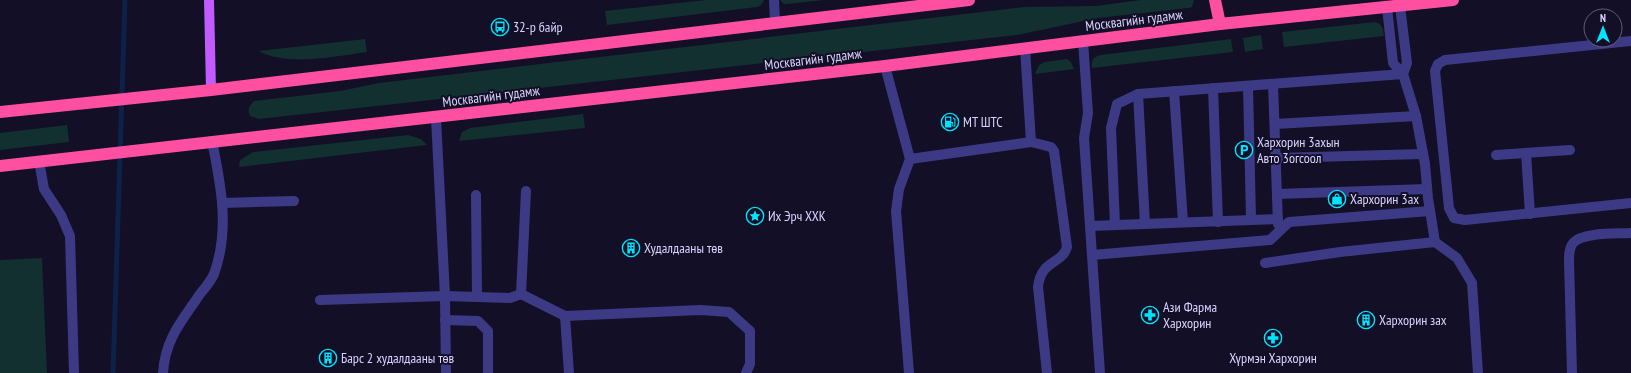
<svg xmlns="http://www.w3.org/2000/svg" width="1631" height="373" font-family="'PT Sans Narrow',sans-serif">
  <rect width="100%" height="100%" fill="#130f26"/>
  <g fill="#12302f">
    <polygon points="706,0 764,0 761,5 757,7 607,25 605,11"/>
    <polygon points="780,0 824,0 787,4 784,4"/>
    <path d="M 1141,0 L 1194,0 L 1192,7 L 1188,8 L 1098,18 L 1017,35 L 259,119 L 250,116 C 247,109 249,106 254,101 L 340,91 L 379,83 L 1024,7 L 1096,6 Z"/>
    <path d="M 1375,22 C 1383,24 1383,29 1384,36 L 1284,47 L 1282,32 Z"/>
    <polygon points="1261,35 1263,49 1245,52 1243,38"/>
    <path d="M 365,39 L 367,52 C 336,56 288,67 259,51 Z"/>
    <path d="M 1231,39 L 1233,52 L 1092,68 C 1091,60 1093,57 1101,55 Z"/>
    <polygon points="1067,59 1071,62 1074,69 1035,74 1039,65 1045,62"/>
    <polygon points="583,114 585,128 459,141 462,132 470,128"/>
    <polygon points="67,125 69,142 0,150 0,133"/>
    <polygon points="408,135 421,139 427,145 239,167 240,160 253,152"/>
    <polygon points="42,258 47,373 0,373 0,260"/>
  </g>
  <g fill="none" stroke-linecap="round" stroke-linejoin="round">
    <polyline stroke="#0c2248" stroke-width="5" points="113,373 125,0"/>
    <g stroke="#3d3a85" stroke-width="10">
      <polyline points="774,0 775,22"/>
      <polyline points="1400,6 1407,63 1403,74"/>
      <polyline points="1387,7 1393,63 1403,74 1416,116 1425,164 1428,198 1435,242 1457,258 1472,283 1478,373"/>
      <polyline points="1083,41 1088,113 1084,138 1100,373"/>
      <polyline points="1631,41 1445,60 1438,64 1435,71 1449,208 1454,218 1465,220 1631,203"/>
      <polyline points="885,66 910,159 1031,142 1025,48"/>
      <polyline points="1273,84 1278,224"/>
      <polyline points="1248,86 1251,219"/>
      <polyline points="1213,88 1218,222"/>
      <polyline points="1174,91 1183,222"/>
      <polyline points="1138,94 1145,224"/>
      <polyline points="436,118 445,296 446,373"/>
      <polyline points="1275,124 1416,116"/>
      <path d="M 1031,142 L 1051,147 L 1054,151 L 1067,247 C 1062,265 1041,259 1038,287 L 1047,373"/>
      <polyline points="1526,153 1530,214"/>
      <polyline points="1496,155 1570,150"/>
      <polyline points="1276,158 1423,154"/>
      <polyline points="39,161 44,189 61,215 70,236 74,373"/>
      <polyline points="1277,194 1427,189"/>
      <polyline points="476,195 477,297"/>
      <polyline points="222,203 294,201"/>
      <polyline points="1115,225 1111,128 1117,104 1138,94 1403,74"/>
      <polyline points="1090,226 1278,219"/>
      <polyline points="1092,255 1270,240 1289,222 1430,211"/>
      <polyline points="1265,263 1340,252 1435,242"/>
      <polyline points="521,294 565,316 700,310 729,312 750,331 750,364 746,373"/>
      <polyline points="320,300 445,296 510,298 521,294 526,191"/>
      <polyline points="565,316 569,373"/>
      <polyline points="445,320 478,321 488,331 488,373"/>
      <path d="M 163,373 C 165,339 182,321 200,294 C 205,288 211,281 214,274 C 230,230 221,185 212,141"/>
      <polyline points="909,373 896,211 899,189 910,159"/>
      <path d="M 1572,373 L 1569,261 C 1569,255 1569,248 1573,243 C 1583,232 1617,234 1631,233"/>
    </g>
    <polyline stroke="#c25bff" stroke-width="10" points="209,0 211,90"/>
    <g stroke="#ff4fa3" stroke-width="12">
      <polyline points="1215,0 1220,24"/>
      <polyline points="0,112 211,90 969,0"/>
      <polyline points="0,166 885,66 1220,24 1453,0"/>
    </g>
  </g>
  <defs>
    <symbol id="bus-ring" viewBox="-11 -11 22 22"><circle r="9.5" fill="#130f26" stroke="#00e5ff" stroke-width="1.5"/><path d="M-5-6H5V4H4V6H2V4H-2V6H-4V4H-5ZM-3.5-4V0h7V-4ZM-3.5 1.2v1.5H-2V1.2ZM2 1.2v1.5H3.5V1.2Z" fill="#00e5ff"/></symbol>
    <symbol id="fuel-ring" viewBox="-11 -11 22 22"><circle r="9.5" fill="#130f26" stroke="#00e5ff" stroke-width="1.5"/><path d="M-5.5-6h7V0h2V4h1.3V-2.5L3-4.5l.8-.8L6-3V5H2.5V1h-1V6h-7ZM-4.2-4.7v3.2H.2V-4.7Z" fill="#00e5ff"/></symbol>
    <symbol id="parking-ring" viewBox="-11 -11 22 22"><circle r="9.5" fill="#130f26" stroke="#00e5ff" stroke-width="1.5"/><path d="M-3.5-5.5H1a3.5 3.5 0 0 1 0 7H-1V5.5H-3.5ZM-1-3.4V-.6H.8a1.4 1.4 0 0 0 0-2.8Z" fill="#00e5ff"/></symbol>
    <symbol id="shop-ring" viewBox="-11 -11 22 22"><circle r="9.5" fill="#130f26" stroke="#00e5ff" stroke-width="1.5"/><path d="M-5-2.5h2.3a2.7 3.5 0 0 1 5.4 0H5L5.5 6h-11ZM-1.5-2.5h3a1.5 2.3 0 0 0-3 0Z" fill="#00e5ff"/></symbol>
    <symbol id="sight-ring" viewBox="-11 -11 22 22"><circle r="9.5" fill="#130f26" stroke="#00e5ff" stroke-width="1.5"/><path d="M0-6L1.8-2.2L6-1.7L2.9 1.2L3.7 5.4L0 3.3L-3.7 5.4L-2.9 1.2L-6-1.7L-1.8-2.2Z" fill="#00e5ff"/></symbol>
    <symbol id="building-ring" viewBox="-11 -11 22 22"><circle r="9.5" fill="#130f26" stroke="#00e5ff" stroke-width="1.5"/><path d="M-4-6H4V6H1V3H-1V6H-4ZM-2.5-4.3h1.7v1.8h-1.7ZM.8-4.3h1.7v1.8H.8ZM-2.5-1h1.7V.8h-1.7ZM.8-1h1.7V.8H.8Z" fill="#00e5ff"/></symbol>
    <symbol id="pharmacy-ring" viewBox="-11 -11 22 22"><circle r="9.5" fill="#130f26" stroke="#00e5ff" stroke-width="1.5"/><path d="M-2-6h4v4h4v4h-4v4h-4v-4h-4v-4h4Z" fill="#00e5ff"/></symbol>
  </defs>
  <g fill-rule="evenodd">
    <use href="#bus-ring" x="490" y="17" width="20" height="20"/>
    <use href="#fuel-ring" x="940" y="112" width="20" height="20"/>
    <use href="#parking-ring" x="1234" y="140" width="20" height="20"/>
    <use href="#shop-ring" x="1327" y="189" width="20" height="20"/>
    <use href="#sight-ring" x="745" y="206" width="20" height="20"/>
    <use href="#building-ring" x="621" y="238" width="20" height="20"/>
    <use href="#pharmacy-ring" x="1140" y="305" width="20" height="20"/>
    <use href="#building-ring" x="1356" y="310" width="20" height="20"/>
    <use href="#pharmacy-ring" x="1263" y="328" width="20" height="20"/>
    <use href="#building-ring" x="318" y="348" width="20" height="20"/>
  </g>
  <g text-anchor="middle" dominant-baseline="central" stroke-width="4" stroke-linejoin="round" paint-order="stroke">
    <g font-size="14" fill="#d9d4ff" stroke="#130f26">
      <text transform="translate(1134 20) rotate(-7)">Москвагийн гудамж</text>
      <text transform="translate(813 59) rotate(-7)">Москвагийн гудамж</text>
      <text transform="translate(491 96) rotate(-7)">Москвагийн гудамж</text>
    </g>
    <g font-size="14" fill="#d9d4ff" stroke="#130f26" text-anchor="start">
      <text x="513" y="27">32-р байр</text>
      <text x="963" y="122">MT ШТС</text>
      <text x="1257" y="142">Хархорин 3ахын<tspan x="1257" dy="16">Авто 3огсоол</tspan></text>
      <text x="1350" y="199">Хархорин 3ах</text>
      <text x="768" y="216">Их Эрч ХХК</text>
      <text x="644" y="248">Худалдааны төв</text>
      <text x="1163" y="307">Ази Фарма<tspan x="1163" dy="16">Хархорин</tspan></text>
      <text x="1379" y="320">Хархорин зах</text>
      <text x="341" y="358">Барс 2 худалдааны төв</text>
      <text x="1273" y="358" text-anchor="middle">Хүрмэн Хархорин</text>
    </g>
  </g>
  <g transform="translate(1603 28)"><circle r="19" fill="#130f26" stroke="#625e7d"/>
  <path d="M0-3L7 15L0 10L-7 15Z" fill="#00e5ff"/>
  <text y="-6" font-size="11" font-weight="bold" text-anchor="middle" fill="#d9d4ff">N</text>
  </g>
</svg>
